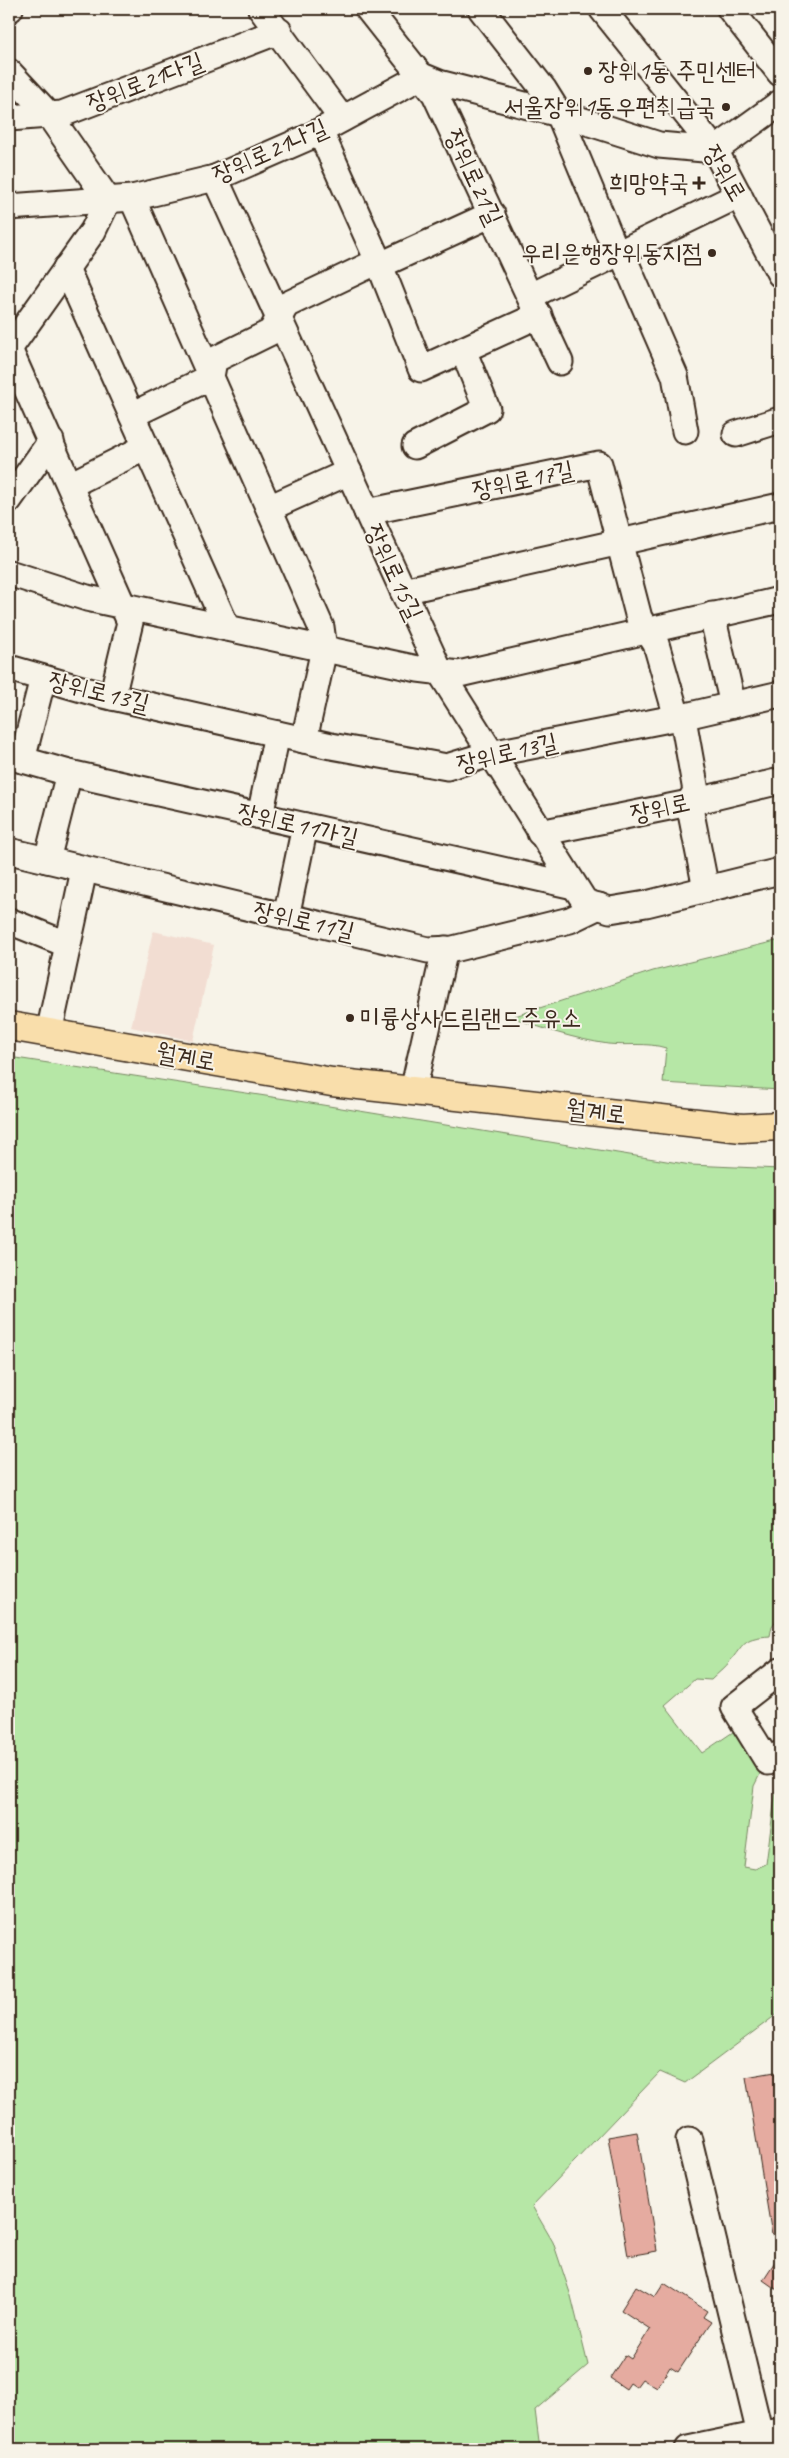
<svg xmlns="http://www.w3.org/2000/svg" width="789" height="2458" font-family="Caveat,'Poor Story',sans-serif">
  <rect width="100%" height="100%" fill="#f7f3e8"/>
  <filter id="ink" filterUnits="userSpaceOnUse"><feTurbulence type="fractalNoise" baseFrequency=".02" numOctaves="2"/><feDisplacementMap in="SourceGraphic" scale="10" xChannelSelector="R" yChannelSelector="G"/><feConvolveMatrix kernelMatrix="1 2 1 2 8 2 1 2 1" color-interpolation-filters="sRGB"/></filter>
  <g filter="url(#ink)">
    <polygon fill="#f2ddd2" points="153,931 214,945 193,1041 131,1027"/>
    <g fill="#b6e7a6" stroke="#788862">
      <path d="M 780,940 L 780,1090 L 663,1083 L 666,1048 C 647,1042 627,1046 608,1044 C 575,1039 542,1029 512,1017 L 653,971 Z"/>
      <path d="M 9,1057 L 292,1100 L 691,1165 L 780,1169 L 780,1615 L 772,1626 L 770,1636 C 744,1638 746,1641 731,1660 C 726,1667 718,1673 711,1680 L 695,1679 L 665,1705 L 702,1753 L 739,1728 L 762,1770 L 754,1786 L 744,1867 L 755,1869 L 766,1864 L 777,1782 L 780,1778 L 780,2012 L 685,2083 L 660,2072 L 532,2206 L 553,2242 L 571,2296 L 588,2365 L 535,2410 L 540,2449 L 9,2449 Z"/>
    </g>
    <g fill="#e5aba0" stroke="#3b2a1e">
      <polygon points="775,2072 780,2101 780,2234 772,2235 746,2077"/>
      <polygon points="637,2132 657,2251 628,2256 608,2137"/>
      <polygon points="780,2254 780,2292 763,2280"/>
      <polygon points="664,2283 707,2311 703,2317 711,2322 678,2372 670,2367 657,2388 642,2379 636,2387 630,2383 626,2389 610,2378 625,2355 631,2359 650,2329 621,2310 636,2286 655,2297"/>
    </g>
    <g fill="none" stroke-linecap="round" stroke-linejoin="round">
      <defs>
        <g id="minor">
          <polyline points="9,9 10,9"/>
          <polyline points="261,9 342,119"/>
          <polyline points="368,9 435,94 560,362"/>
          <polyline points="481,9 544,90 559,114 613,244 625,261 675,376 685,431"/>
          <polyline points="602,9 715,150 780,274"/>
          <polyline points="730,9 780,73"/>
          <polyline points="9,72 49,115 108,200 93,231 9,349"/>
          <polyline points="9,118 62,114 279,31"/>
          <polyline points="320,131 379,263 421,369 539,315"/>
          <polyline points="215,178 440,672 585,902 610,910 646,904 780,871"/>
          <polyline points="132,198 321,627 324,649 304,740"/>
          <polyline points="9,207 132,198 215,178 309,137 422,76 439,83 571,117 659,145 715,150 780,103"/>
          <polyline points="66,268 227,628"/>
          <polyline points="530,296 739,195"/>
          <polyline points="9,349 130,622 112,697"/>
          <polyline points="132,415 211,377 214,360 271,332 286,305 370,265 387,262 492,214"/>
          <polyline points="736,434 780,420"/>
          <polyline points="415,446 487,409 463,350"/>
          <polyline points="70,485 146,447"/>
          <polyline points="9,500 51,441"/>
          <polyline points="269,508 349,472"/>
          <polyline points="367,512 599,464 639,618 656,644 677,717 684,724 696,791 689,803 706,889"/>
          <polyline points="9,573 87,598 418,669 459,674 780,600"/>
          <polyline points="403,591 780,506"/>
          <polyline points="712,615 733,705"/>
          <polyline points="9,668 99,694 331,746 447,767 490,754 690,715 780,694"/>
          <polyline points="9,756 69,773 574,886"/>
          <polyline points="22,760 43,678"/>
          <polyline points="260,816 277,734"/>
          <polyline points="540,833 689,803 780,781"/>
          <polyline points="9,851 428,950 453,949 570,920 599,906"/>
          <polyline points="47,860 69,773"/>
          <polyline points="286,917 305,826"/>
          <polyline points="9,921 66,944"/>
          <polyline points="49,1033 84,870"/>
          <polyline points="413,1091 445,949"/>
          <polyline points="780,1671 734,1707 768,1762 780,1754"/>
          <polyline points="689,2140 760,2434"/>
          <polyline points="688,2449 780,2430"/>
        </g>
        <polyline id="major" points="9,1026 332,1082 742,1128 780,1126"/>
      </defs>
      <use href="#minor" stroke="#3b2a1e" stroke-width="29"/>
      <use href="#major" stroke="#3b2a1e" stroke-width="31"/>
      <use href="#minor" stroke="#f7f3e8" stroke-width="25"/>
      <use href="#major" stroke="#f9deab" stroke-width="28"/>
    </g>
  </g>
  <g fill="#3b2a1e" stroke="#f7f3e8" stroke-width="2">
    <circle cx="588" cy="71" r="5"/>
    <circle cx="726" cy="107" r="5"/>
    <path d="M696.5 175.5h5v5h5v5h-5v5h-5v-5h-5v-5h5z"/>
    <circle cx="712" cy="253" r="5"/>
    <circle cx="350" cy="1018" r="5"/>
  </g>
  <g text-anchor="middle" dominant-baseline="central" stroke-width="4" stroke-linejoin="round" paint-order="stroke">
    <g font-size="25" fill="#3b2a1e" stroke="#f7f3e8" text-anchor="end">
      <text x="598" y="71" text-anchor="start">장위1동 주민센터</text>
      <text x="716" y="107">서울장위1동우편취급국</text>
      <text x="689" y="183">희망약국</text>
      <text x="702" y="253">우리은행장위동지점</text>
      <text x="360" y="1018" text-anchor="start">미륭상사드림랜드주유소</text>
    </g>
    <g font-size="25" fill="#3b2a1e" stroke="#f7f3e8">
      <text transform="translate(145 82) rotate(-21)">장위로21다길</text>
      <text transform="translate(270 151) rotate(-24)">장위로21나길</text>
      <text transform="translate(725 173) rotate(60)">장위로</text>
      <text transform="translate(474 177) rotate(65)">장위로21길</text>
      <text transform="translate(523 480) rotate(-12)">장위로17길</text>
      <text transform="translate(394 572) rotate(65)">장위로15길</text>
      <text transform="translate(99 692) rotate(14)">장위로13길</text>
      <text transform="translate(507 753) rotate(-13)">장위로13길</text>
      <text transform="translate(660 808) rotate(-12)">장위로</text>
      <text transform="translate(298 825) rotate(13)">장위로11가길</text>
      <text transform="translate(304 921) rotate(13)">장위로11길</text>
      <text transform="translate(186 1057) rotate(10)">월계로</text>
      <text transform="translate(596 1112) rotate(6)">월계로</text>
    </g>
  </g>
  <rect width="789" height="2458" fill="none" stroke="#f7f3e8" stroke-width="30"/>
  <rect x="15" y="15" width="759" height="2428" fill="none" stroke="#3b2a1e" stroke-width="2" filter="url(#ink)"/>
</svg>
